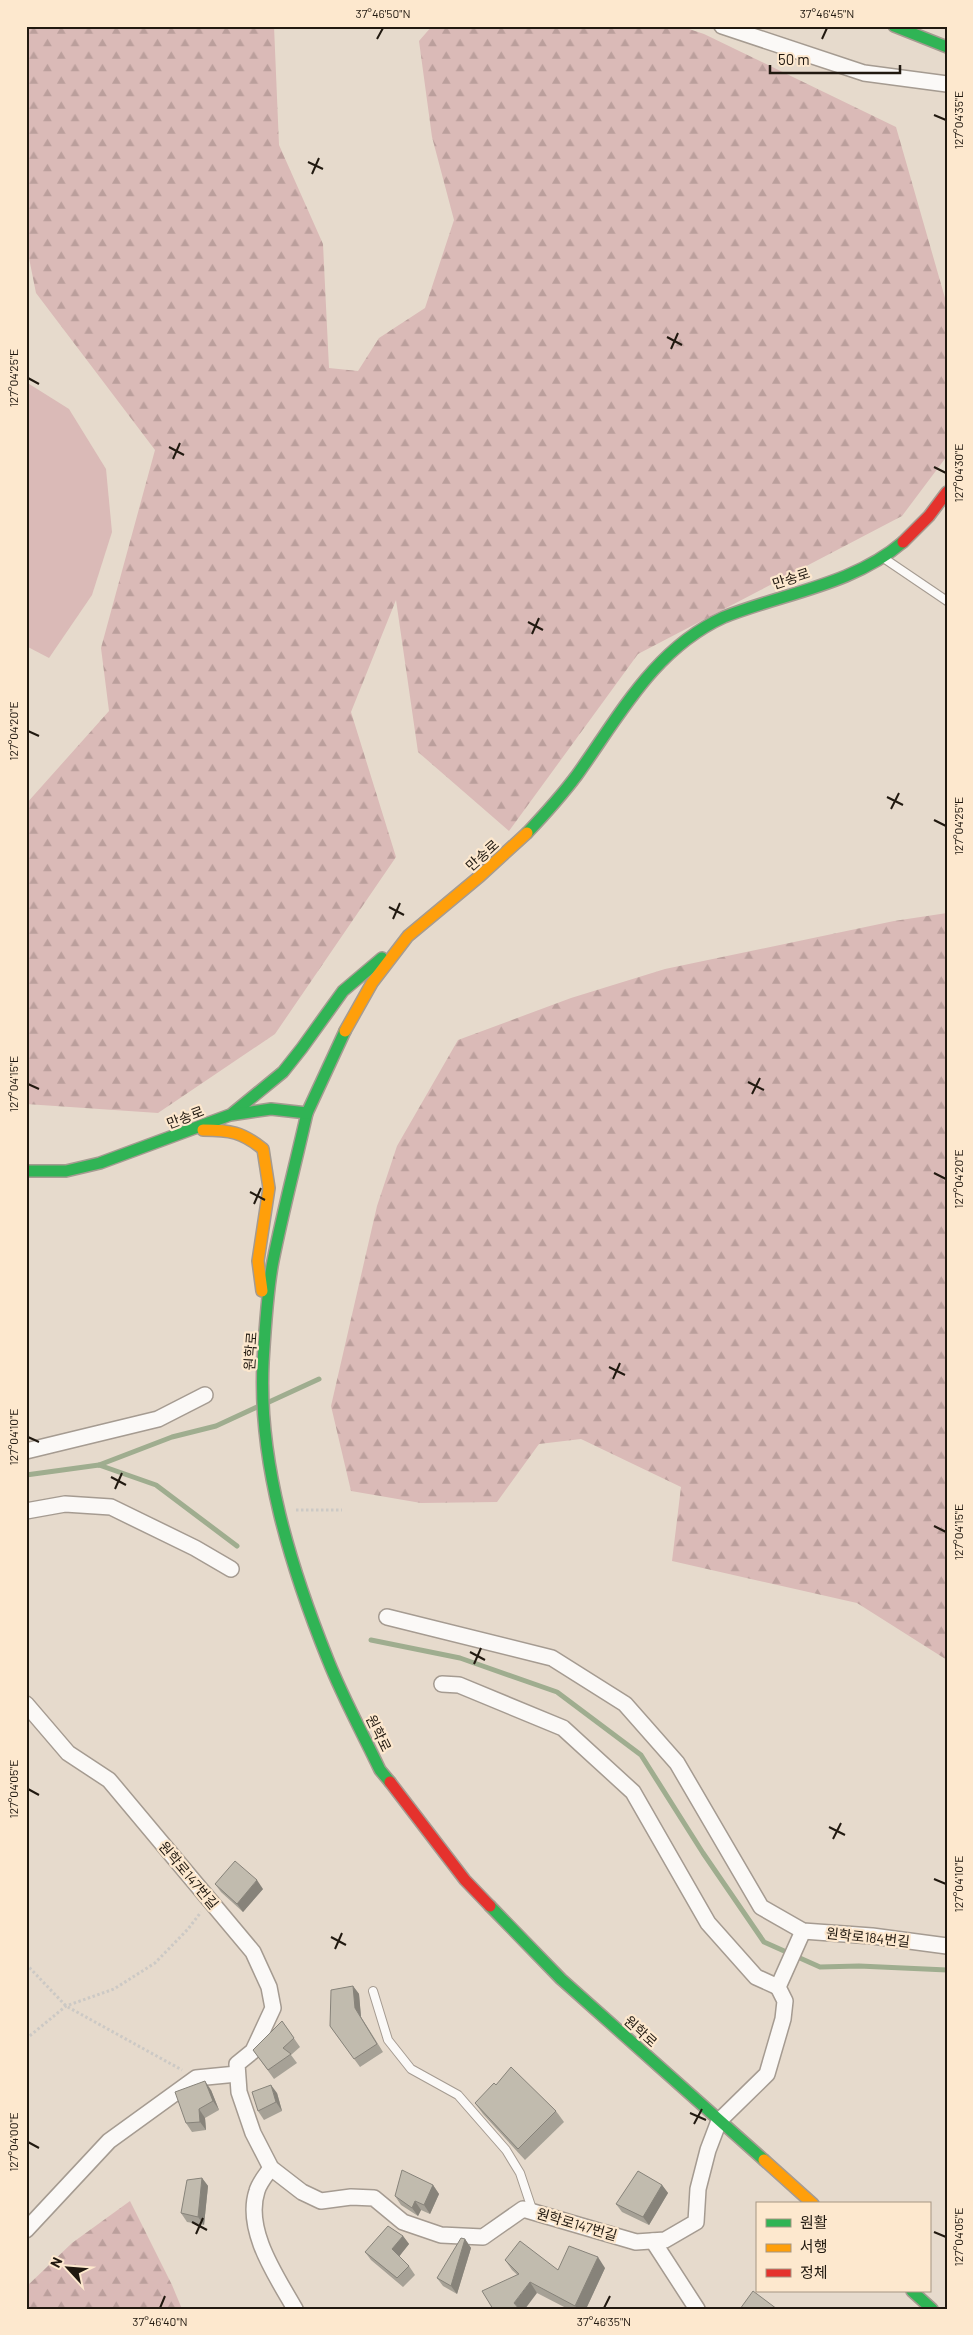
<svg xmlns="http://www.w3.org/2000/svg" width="973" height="2335" font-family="Barlow,'Noto Sans KR',sans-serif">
  <defs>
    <pattern id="forest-firs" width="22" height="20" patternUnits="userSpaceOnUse" patternTransform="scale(1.25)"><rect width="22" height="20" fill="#dabab7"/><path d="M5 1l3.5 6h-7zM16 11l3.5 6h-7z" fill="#bb9f9c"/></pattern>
  </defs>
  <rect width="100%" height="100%" fill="#e6dacc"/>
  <polygon fill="#dabab7" points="26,382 69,409 106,469 112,532 92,595 49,658 26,646"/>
  <g fill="url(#forest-firs)">
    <polygon points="26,26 274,26 279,145 323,244 329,368 358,371 379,338 425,308 454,220 432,137 419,41 432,26 680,26 704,34 896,127 947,305 947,456 902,516 638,654 509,831 418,752 396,600 351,712 396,857 275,1034 158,1113 26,1104 26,804 109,711 101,648 155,450 36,293 26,243"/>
    <polygon points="947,913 947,1660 857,1603 672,1561 681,1487 581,1439 539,1444 497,1502 421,1503 351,1491 331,1406 377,1206 397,1146 458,1040 571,998 665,969 894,921"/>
    <polygon points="130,2201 172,2285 182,2309 26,2309 26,2287 72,2243"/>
  </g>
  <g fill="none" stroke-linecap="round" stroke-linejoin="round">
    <g stroke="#9fad8f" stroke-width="5">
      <polyline points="269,1402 319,1379"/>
      <polyline points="99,1465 172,1437 216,1426 257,1407"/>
      <polyline points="26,1475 99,1465 156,1485 237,1546"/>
      <polyline points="371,1640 460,1658 557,1692 641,1755 703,1853 764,1942 820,1967 859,1966 947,1970"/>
    </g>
    <defs>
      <g id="lane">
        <polyline points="885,559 947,601"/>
        <polyline points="373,1991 388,2040 411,2069 458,2095 506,2150 520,2173 533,2212"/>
      </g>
      <g id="street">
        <polyline points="722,26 864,73 947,84"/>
        <polyline points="26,1451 158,1419 205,1395"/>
        <polyline points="26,1511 65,1504 111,1507 195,1548 231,1569"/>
        <polyline points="387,1617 552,1658 625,1704 677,1763 761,1907 803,1931 872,1936 947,1946"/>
        <polyline points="442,1684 459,1685 563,1728 633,1792 708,1923 756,1977 778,1987"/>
        <polyline points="26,1704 68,1753 109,1780 253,1952 269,1987 273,2008 253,2051 237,2064 239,2092 253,2133 271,2168 302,2192 321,2201 351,2197 374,2198 403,2222 441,2235 483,2237 523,2209 636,2242 665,2240 696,2222 698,2189 708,2150 719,2121 767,2074 783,2019 785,2001 778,1987"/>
        <polyline points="778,1987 803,1931"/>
        <path d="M 271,2168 C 266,2175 259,2183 257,2191 C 244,2230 277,2277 295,2309"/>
        <polyline points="26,2230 109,2141 196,2078 237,2074"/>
        <polyline points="653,2241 697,2309"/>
      </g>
      <g id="fast">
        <polyline points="894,26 947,47"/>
        <path d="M 527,833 C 545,814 562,795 577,775 C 620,715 654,649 724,617 C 784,593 853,585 903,542"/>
        <polyline points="233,1113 283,1072 302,1048 343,991 382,958"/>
        <path d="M 307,1113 C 296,1162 283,1211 273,1261 C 267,1292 265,1330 263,1363 C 258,1463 291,1568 328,1660 C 343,1698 363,1734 380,1770 L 390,1782"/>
        <polyline points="26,1171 66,1171 100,1163 230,1115 271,1109 307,1113 345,1031"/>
        <polyline points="490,1906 561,1979 764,2160"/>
        <polyline points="912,2291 932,2309"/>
      </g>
      <g id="slow">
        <polyline points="345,1031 372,983 408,936 480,876 527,833"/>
        <path d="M 203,1130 C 230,1130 242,1132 263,1149 L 269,1188 L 258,1261 L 262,1291"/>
        <polyline points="764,2160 813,2204"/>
      </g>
      <g id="jam">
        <polyline points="903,542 929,516 947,492"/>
        <polyline points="390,1782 465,1880 490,1906"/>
      </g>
    </defs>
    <use href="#lane" stroke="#a59b91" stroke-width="10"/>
    <use href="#street" stroke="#a59b91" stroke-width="18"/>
    <use href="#fast" stroke="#a59b91" stroke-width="14"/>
    <use href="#slow" stroke="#a59b91" stroke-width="14"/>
    <use href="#jam" stroke="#a59b91" stroke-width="14"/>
    <g stroke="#ccc9c5" stroke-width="3" stroke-dasharray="2.5 2.5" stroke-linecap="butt">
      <polyline points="296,1510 342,1510"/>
      <polyline points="26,1964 66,2006 182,2070"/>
      <polyline points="26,2039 66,2006 114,1989 155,1963 188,1929 201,1912"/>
    </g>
    <use href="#lane" stroke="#fbf9f7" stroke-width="8"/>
    <use href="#street" stroke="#fbf9f7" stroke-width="15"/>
    <use href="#fast" stroke="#30b455" stroke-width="11"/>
    <use href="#slow" stroke="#ff9f0a" stroke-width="11"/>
    <use href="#jam" stroke="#e5322d" stroke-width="11"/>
  </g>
  <g fill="#a6a196">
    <polygon points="215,1884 263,1889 243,1912 221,1892"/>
    <polygon points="353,1986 359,1994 361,2017 383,2052 360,2067 330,2026"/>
    <polygon points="282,2021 300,2047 291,2055 297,2063 274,2079 253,2050"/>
    <polygon points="496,2085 556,2111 564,2122 525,2160 483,2114 475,2103"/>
    <polygon points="211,2090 219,2110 205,2118 206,2130 192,2132 186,2123"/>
    <polygon points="277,2093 282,2111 264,2120 258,2111"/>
    <polygon points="202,2178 208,2186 204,2225 187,2222 181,2213"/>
    <polygon points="433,2185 439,2194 430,2214 421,2210 418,2216 401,2205 395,2196"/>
    <polygon points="662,2185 668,2193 649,2225 622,2212 616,2204"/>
    <polygon points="403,2236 409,2244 399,2256 409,2266 415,2275 403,2287 371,2260 365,2252"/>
    <polygon points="465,2239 471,2248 457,2294 443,2286 437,2278"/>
    <polygon points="505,2260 558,2270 605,2268 586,2309 568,2309 537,2293 512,2270"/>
  </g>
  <g fill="#87837a">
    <polygon points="257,1880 263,1889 243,1912 237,1904"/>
    <polygon points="353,1986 359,1994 361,2017 383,2052 355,2008"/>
    <polygon points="205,2081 211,2090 219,2110 213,2101"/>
    <polygon points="271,2085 277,2093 282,2111 276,2102"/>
    <polygon points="199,2109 205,2118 206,2130 200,2122"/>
    <polygon points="202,2178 208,2186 204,2225 198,2217"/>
    <polygon points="433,2185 439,2194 430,2214 424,2205"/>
    <polygon points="662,2185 668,2193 649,2225 643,2217"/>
    <polygon points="415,2201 421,2210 418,2216 412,2208"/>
    <polygon points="403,2236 409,2244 398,2258 392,2249"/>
    <polygon points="465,2239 471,2248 457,2294 451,2286"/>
    <polygon points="598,2257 605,2268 586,2309 578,2309 575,2306"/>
    <polygon points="530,2282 537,2293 525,2309 519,2309 514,2303"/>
  </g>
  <g fill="#c1bbae" stroke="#87837a">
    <polygon points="235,1861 257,1880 237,1904 215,1884"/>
    <polygon points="353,1986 355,2008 377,2044 354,2059 330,2026 331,1990"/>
    <polygon points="282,2021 294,2038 283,2048 291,2054 268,2070 253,2050"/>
    <polygon points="511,2067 556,2111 518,2149 475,2103 494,2083 496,2085"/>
    <polygon points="205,2081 213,2101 199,2109 200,2122 186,2123 175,2092"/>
    <polygon points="271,2085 276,2102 258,2111 252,2092"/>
    <polygon points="402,2170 433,2185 424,2205 415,2201 412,2208 395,2196"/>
    <polygon points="638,2171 662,2185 643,2217 616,2204"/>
    <polygon points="202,2178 198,2217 181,2213 187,2180"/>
    <polygon points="388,2226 403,2236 392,2249 409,2266 397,2278 365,2252"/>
    <polygon points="461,2238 465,2239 451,2286 437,2278"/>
    <polygon points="520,2241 558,2270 569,2246 598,2257 575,2306 530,2282 514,2303 519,2309 493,2309 482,2291 519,2274 505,2260"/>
    <polygon points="753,2291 777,2309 740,2309"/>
  </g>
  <path fill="none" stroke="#211910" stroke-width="2" d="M 377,39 L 383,28M 822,39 L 827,28M 934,115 L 946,120M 308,162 L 323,169M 312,174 L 319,158M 667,337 L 682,345M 671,349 L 678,333M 28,378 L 39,384M 169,447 L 184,455M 173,459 L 180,443M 934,467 L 946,473M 528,622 L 543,630M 532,634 L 539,618M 28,731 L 39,736M 887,797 L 903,805M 891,809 L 899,793M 934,820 L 946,826M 389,907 L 404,915M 393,919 L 400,903M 748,1082 L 764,1090M 28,1084 L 39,1089M 752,1094 L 760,1078M 934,1173 L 946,1179M 250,1192 L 265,1200M 254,1204 L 261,1188M 609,1367 L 625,1375M 613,1379 L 620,1363M 28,1437 L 39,1442M 111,1477 L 126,1485M 115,1489 L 122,1473M 934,1526 L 946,1532M 470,1652 L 485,1660M 474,1664 L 481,1648M 28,1789 L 39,1795M 829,1827 L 845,1835M 833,1839 L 841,1823M 934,1879 L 946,1884M 331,1937 L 346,1945M 335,1949 L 342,1933M 690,2113 L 706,2120M 694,2124 L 702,2109M 28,2142 L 39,2148M 192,2222 L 207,2230M 934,2232 L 946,2237M 196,2234 L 203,2218M 160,2308 L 165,2296M 604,2308 L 610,2296"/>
  <g text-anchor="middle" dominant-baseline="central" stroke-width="4.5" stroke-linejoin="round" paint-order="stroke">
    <g font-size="14" fill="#211910" stroke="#fde8ce">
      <text transform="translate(791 578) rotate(-18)">만송로</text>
      <text transform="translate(482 855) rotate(-42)">만송로</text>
      <text transform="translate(185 1117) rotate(-21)">만송로</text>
      <text transform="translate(250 1351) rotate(-86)">원학로</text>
      <text transform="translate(379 1733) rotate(64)">원학로</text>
      <text transform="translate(189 1875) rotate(50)">원학로147번길</text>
      <text transform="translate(868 1937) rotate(6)">원학로184번길</text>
      <text transform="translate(641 2031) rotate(42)">원학로</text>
      <text transform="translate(577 2224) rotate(16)">원학로147번길</text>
    </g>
  </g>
  <rect width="973" height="2335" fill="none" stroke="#fde8ce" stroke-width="55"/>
  <rect x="756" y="2202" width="175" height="90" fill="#fde8ce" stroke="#a59582"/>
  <rect x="766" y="2219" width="25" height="8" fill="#30b455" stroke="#a59582"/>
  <text x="800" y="2228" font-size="15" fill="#211910">원활</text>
  <rect x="766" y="2244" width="25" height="8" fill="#ff9f0a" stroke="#a59582"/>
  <text x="800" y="2252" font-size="15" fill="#211910">서행</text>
  <rect x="766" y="2269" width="25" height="8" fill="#e5322d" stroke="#a59582"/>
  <text x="800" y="2278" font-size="15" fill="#211910">정체</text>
  <g transform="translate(68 2268) rotate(296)" stroke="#fde8ce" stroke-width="4" paint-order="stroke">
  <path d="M0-4L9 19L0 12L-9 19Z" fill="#211910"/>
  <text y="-8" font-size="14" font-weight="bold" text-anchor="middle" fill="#211910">N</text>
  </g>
  <path d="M770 65v8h130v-8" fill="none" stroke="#211910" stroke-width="2.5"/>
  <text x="778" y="65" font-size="15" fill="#211910" stroke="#fde8ce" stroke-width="4" paint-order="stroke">50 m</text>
  <rect x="28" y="28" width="918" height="2280" fill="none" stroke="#211910" stroke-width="2"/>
  <g font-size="12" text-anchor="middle" fill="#211910">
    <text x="383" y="18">37°46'50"N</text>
    <text x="827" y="18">37°46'45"N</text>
    <text transform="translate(959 120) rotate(-90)" y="4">127°04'35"E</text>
    <text transform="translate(14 378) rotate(-90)" y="4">127°04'25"E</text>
    <text transform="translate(959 473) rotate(-90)" y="4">127°04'30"E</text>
    <text transform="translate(14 731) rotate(-90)" y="4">127°04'20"E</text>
    <text transform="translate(959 826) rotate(-90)" y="4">127°04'25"E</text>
    <text transform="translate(14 1084) rotate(-90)" y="4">127°04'15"E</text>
    <text transform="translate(959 1179) rotate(-90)" y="4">127°04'20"E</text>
    <text transform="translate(14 1437) rotate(-90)" y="4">127°04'10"E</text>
    <text transform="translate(959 1532) rotate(-90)" y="4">127°04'15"E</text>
    <text transform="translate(14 1789) rotate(-90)" y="4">127°04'05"E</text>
    <text transform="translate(959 1884) rotate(-90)" y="4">127°04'10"E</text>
    <text transform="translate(14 2142) rotate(-90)" y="4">127°04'00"E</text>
    <text transform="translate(959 2237) rotate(-90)" y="4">127°04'05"E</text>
    <text x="160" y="2326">37°46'40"N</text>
    <text x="604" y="2326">37°46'35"N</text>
  </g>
</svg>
